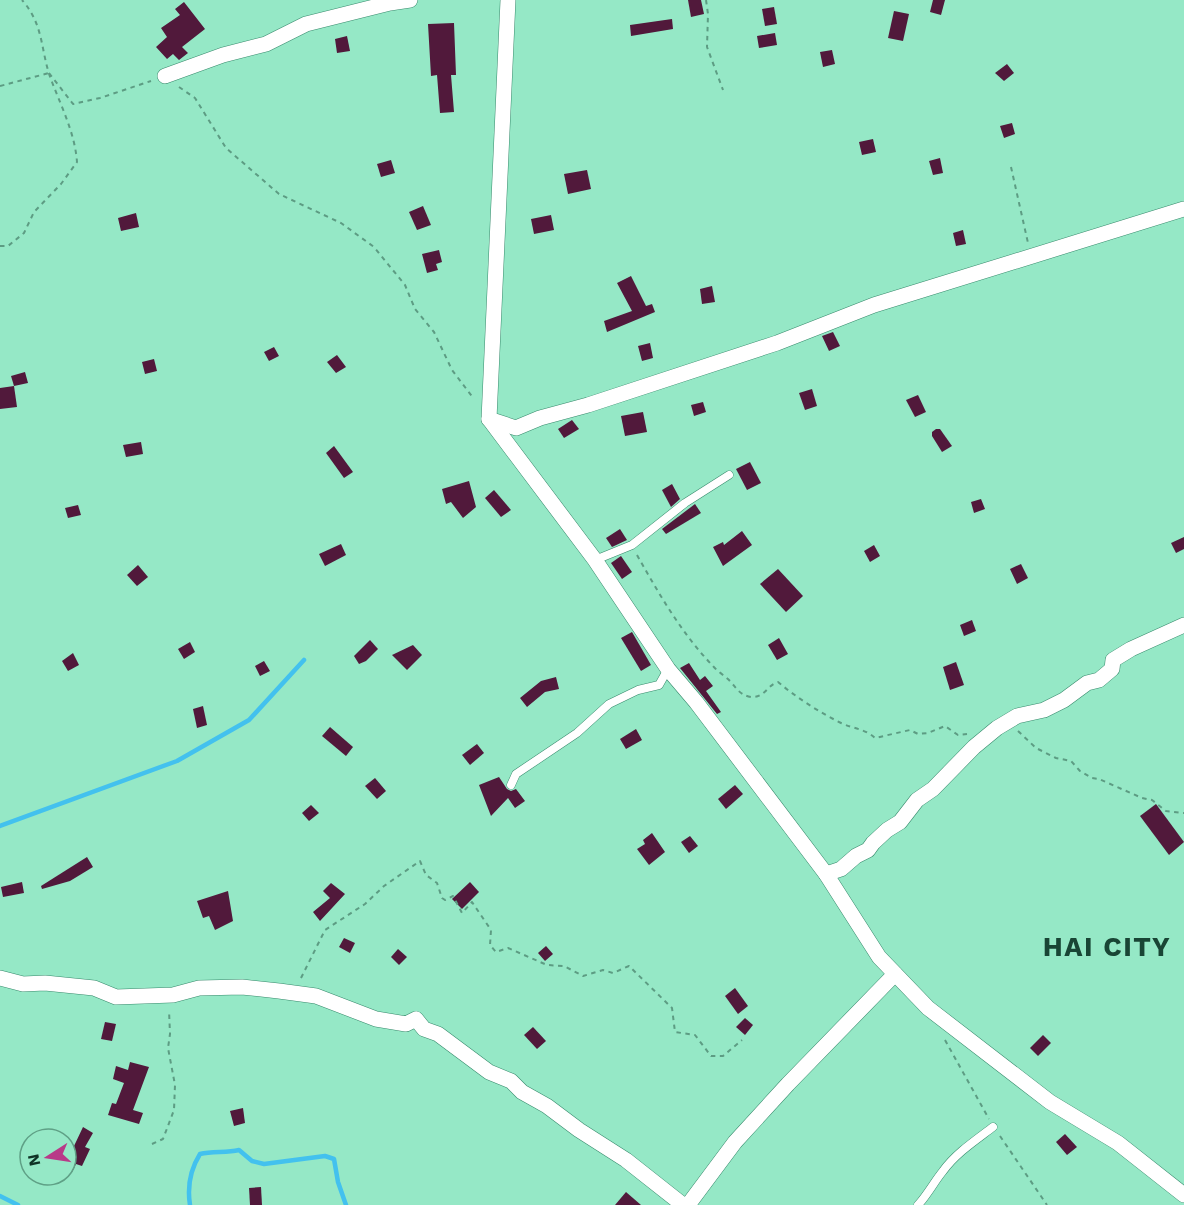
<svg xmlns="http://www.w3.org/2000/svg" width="1184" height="1205" font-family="'Work Sans',sans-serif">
  <rect width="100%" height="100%" fill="#95e8c6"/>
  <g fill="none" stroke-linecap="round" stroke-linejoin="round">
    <g stroke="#43c1ee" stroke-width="4.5">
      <polyline points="0,826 177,761 249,720 304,660"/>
      <polyline points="0,1196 18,1205"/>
      <path d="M 190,1205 C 187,1186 190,1170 200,1154 C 213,1151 226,1153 239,1150 L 252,1161 L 264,1164 L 325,1156 L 334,1159 L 338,1182 L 346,1205"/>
    </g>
  </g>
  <g fill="#51193b">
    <polygon points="688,0 701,0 704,14 691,17"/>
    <polygon points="933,0 945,0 941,15 930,12"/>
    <polygon points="184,2 205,29 182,47 188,53 179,60 173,54 167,59 156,47 167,37 161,28 180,15 175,9"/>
    <polygon points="774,7 777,24 765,26 762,9"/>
    <polygon points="894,11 909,14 903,41 888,38"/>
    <polygon points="672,19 673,29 631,36 630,25"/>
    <polygon points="454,23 456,75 451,75 454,112 440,113 437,75 431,76 428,24"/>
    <polygon points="775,33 777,45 759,48 757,36"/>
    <polygon points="347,36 350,51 337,53 335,39"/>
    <polygon points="832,50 835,64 823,67 820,52"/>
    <polygon points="1007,64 1014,73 1004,81 995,73"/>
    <polygon points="1012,123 1015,134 1004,138 1000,126"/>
    <polygon points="873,139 876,152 862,155 859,142"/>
    <polygon points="940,158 943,173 933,175 929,161"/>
    <polygon points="391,160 395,173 381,177 377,164"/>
    <polygon points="587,170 591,189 568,194 564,174"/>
    <polygon points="423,206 431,225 417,230 409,212"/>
    <polygon points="136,213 139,227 121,231 118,218"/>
    <polygon points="551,215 554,230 534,234 531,219"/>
    <polygon points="963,230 966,244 956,246 953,233"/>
    <polygon points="439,250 442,262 436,264 438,270 427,273 422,254"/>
    <polygon points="631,276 646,306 652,304 655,312 607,332 604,321 632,311 617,283"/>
    <polygon points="712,286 715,302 702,304 700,289"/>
    <polygon points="833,332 840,346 829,351 822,336"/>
    <polygon points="650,343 653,358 642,361 638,346"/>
    <polygon points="274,347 279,356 269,361 264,352"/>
    <polygon points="337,355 346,367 336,373 327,362"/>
    <polygon points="154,359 157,371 145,374 142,362"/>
    <polygon points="25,372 28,383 14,386 11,376"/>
    <polygon points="14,386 17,407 0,409 0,388"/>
    <polygon points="812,389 817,406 805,410 799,393"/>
    <polygon points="918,395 926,412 915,417 906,400"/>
    <polygon points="703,402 706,412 694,416 691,405"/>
    <polygon points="643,412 647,432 625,436 621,416"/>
    <polygon points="572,420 579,429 564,438 558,429"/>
    <polygon points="936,429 940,429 952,446 942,452 932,436 932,432"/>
    <polygon points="141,442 143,454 126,457 123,445"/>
    <polygon points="334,446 353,472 344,478 326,453"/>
    <polygon points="750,462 761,483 747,490 736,469"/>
    <polygon points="469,481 476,507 463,518 451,502 446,504 442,489"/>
    <polygon points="672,484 680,499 671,507 662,490"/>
    <polygon points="494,490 511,510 501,517 485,498"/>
    <polygon points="981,499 985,509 974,513 971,502"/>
    <polygon points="695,504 701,513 666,534 662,529"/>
    <polygon points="78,505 81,515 68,518 65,508"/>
    <polygon points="620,529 627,540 612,547 606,538"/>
    <polygon points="742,531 752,545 723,566 713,547 723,542 724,545"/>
    <polygon points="1184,537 1184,549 1176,553 1171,543"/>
    <polygon points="341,544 346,555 325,566 319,554"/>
    <polygon points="874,545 880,556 870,562 864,551"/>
    <polygon points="621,556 632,572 622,579 611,563"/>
    <polygon points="1021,564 1028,578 1017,584 1010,569"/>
    <polygon points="138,565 148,577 137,586 127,575"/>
    <polygon points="778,569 803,596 786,612 760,584"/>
    <polygon points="972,620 976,631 964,636 960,625"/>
    <polygon points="632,632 651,665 641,671 621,638"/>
    <polygon points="779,638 788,654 777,660 768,645"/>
    <polygon points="370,640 378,649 366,661 359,664 354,656"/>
    <polygon points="190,642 195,652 184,659 178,649"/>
    <polygon points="413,645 422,655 407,670 392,655"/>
    <polygon points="73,653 79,665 68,671 62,661"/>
    <polygon points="264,661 270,671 260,676 255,666"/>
    <polygon points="956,662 964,685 950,690 943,667"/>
    <polygon points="689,663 700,680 705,676 713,686 706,691 721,712 717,714 680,668"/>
    <polygon points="556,677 559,689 545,692 527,707 520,698 541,681"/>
    <polygon points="203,706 207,725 197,728 193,709"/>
    <polygon points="330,727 353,747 346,756 322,736"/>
    <polygon points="636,729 642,740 626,749 620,739"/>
    <polygon points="477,744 484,753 470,765 462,755"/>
    <polygon points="499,777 507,789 511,791 516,789 525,801 515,808 508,798 491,816 479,785"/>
    <polygon points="375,778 386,791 377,799 365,786"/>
    <polygon points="735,785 743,794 726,809 718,799"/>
    <polygon points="1156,804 1184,842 1169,855 1140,816"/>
    <polygon points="311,805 319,813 309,821 302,813"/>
    <polygon points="652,833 665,852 649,865 637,849 645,844 643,840"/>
    <polygon points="690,836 698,846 689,853 681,842"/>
    <polygon points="87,857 93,867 70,881 42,889 41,886"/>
    <polygon points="22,882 24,893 3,897 1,887"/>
    <polygon points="470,882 479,892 462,909 452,899"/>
    <polygon points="331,883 345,894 320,921 313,912 330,898 323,891"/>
    <polygon points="228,891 233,921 215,930 209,916 203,918 197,901"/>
    <polygon points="344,938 355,943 350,953 339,947"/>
    <polygon points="546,946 553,954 545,961 538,953"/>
    <polygon points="398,949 407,957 399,965 391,957"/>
    <polygon points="735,988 748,1006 738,1014 725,996"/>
    <polygon points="745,1018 753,1025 745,1035 736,1027"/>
    <polygon points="105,1022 116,1024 112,1041 101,1039"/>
    <polygon points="533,1027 546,1041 537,1049 524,1035"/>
    <polygon points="1043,1035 1051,1043 1038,1056 1030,1048"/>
    <polygon points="130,1062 149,1067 133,1110 143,1113 139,1124 108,1115 112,1103 116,1104 124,1083 113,1079 116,1066 128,1070"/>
    <polygon points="243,1108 245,1123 234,1126 230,1111"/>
    <polygon points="83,1127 93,1133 85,1147 90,1149 82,1166 76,1164 72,1172 66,1169 66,1163"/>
    <polygon points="1065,1134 1077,1147 1067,1155 1056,1142"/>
    <polygon points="261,1187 262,1205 250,1205 249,1188"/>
    <polygon points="626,1192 641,1205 615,1205"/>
  </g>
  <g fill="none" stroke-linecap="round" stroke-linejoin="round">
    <defs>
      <g id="service">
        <polyline points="595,560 632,545 685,503 729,475"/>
        <polyline points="511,785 516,774 577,733 609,704 638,690 659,685 668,669"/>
        <path d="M 918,1205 C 928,1194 934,1182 943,1171 C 956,1153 976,1140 993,1127"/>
      </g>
      <g id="minor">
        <polyline points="508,0 489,419 516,428 540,418 588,405 777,343 874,305 1184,209"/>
        <polyline points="165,76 223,55 266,44 306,24 390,3 410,0"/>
        <polyline points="489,419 595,560 668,669 696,702 826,874 879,957 928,1008 1050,1102 1118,1143 1184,1195"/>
        <polyline points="826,874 841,869 856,856 868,850 873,843 887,830 900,822 917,800 933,789 974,747 997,728 1017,716 1044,710 1064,700 1087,683 1099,680 1112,669 1113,660 1131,649 1184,625"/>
        <polyline points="0,978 23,984 45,983 94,988 116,997 173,995 199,988 242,987 279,991 316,996 376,1019 406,1024 416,1019 424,1029 438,1034 489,1072 511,1081 522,1092 547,1106 579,1130 626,1160 683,1205"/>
        <polyline points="688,1205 735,1142 788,1084 895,974"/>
      </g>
    </defs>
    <use href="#service" stroke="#378a6c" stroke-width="9"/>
    <use href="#minor" stroke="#378a6c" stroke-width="16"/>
    <g stroke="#5d9c83" stroke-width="2" stroke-dasharray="4.5 4.5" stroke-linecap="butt">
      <polyline points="706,0 708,14 707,47 723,90"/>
      <polyline points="49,73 73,104 100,98 151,81"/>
      <polyline points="0,86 49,73"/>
      <polyline points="179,87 195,98 226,148 279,194 341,223 374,247 405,285 415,309 434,332 452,370 474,399"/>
      <polyline points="1011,167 1028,243"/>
      <path d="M 0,246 L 8,246 L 24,233 L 34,212 L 61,184 L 77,162 C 75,134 62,108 52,82 C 40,52 45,26 22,0"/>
      <path d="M 637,555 C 659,594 682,634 713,666 C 718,672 725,676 730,681 C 737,689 740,695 751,697 C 765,698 767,685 778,682 C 797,698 819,712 841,723 C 853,729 864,728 875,738 L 910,730 L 918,734 L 928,733 L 945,726 L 958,735 L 967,734"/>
      <polyline points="1018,731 1036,748 1056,758 1071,761 1080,771 1092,778 1099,779 1142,798 1152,800 1166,811 1184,813"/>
      <polyline points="301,978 325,930 365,904 384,886 420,861 426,875 437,883 442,898 445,900 453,896 462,913 472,902 491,930 490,945 496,952 508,948 547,965 564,966 583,976 603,970 613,973 629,966 672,1008 675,1032 695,1035 711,1056 723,1056 742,1040"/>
      <polyline points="945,1040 989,1119"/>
      <polyline points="1000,1136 1047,1205"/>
      <polyline points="152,1144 163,1139 174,1110 175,1085 168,1048 170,1034 169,1010"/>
    </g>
    <use href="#service" stroke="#fff" stroke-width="8"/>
    <use href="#minor" stroke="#fff" stroke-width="15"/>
  </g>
  <g text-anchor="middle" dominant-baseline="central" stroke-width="6" stroke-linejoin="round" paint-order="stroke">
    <g font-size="27" font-weight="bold" letter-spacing="1.5" fill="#194535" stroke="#95e8c6">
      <text x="1107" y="947">HAI CITY</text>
    </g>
  </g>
  <g transform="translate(48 1157) rotate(258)"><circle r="28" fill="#95e8c6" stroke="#5fa086" stroke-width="1.5"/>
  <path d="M0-4.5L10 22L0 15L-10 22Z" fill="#b83a88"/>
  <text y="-9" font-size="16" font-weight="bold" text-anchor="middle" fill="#0f3326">N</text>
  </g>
</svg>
